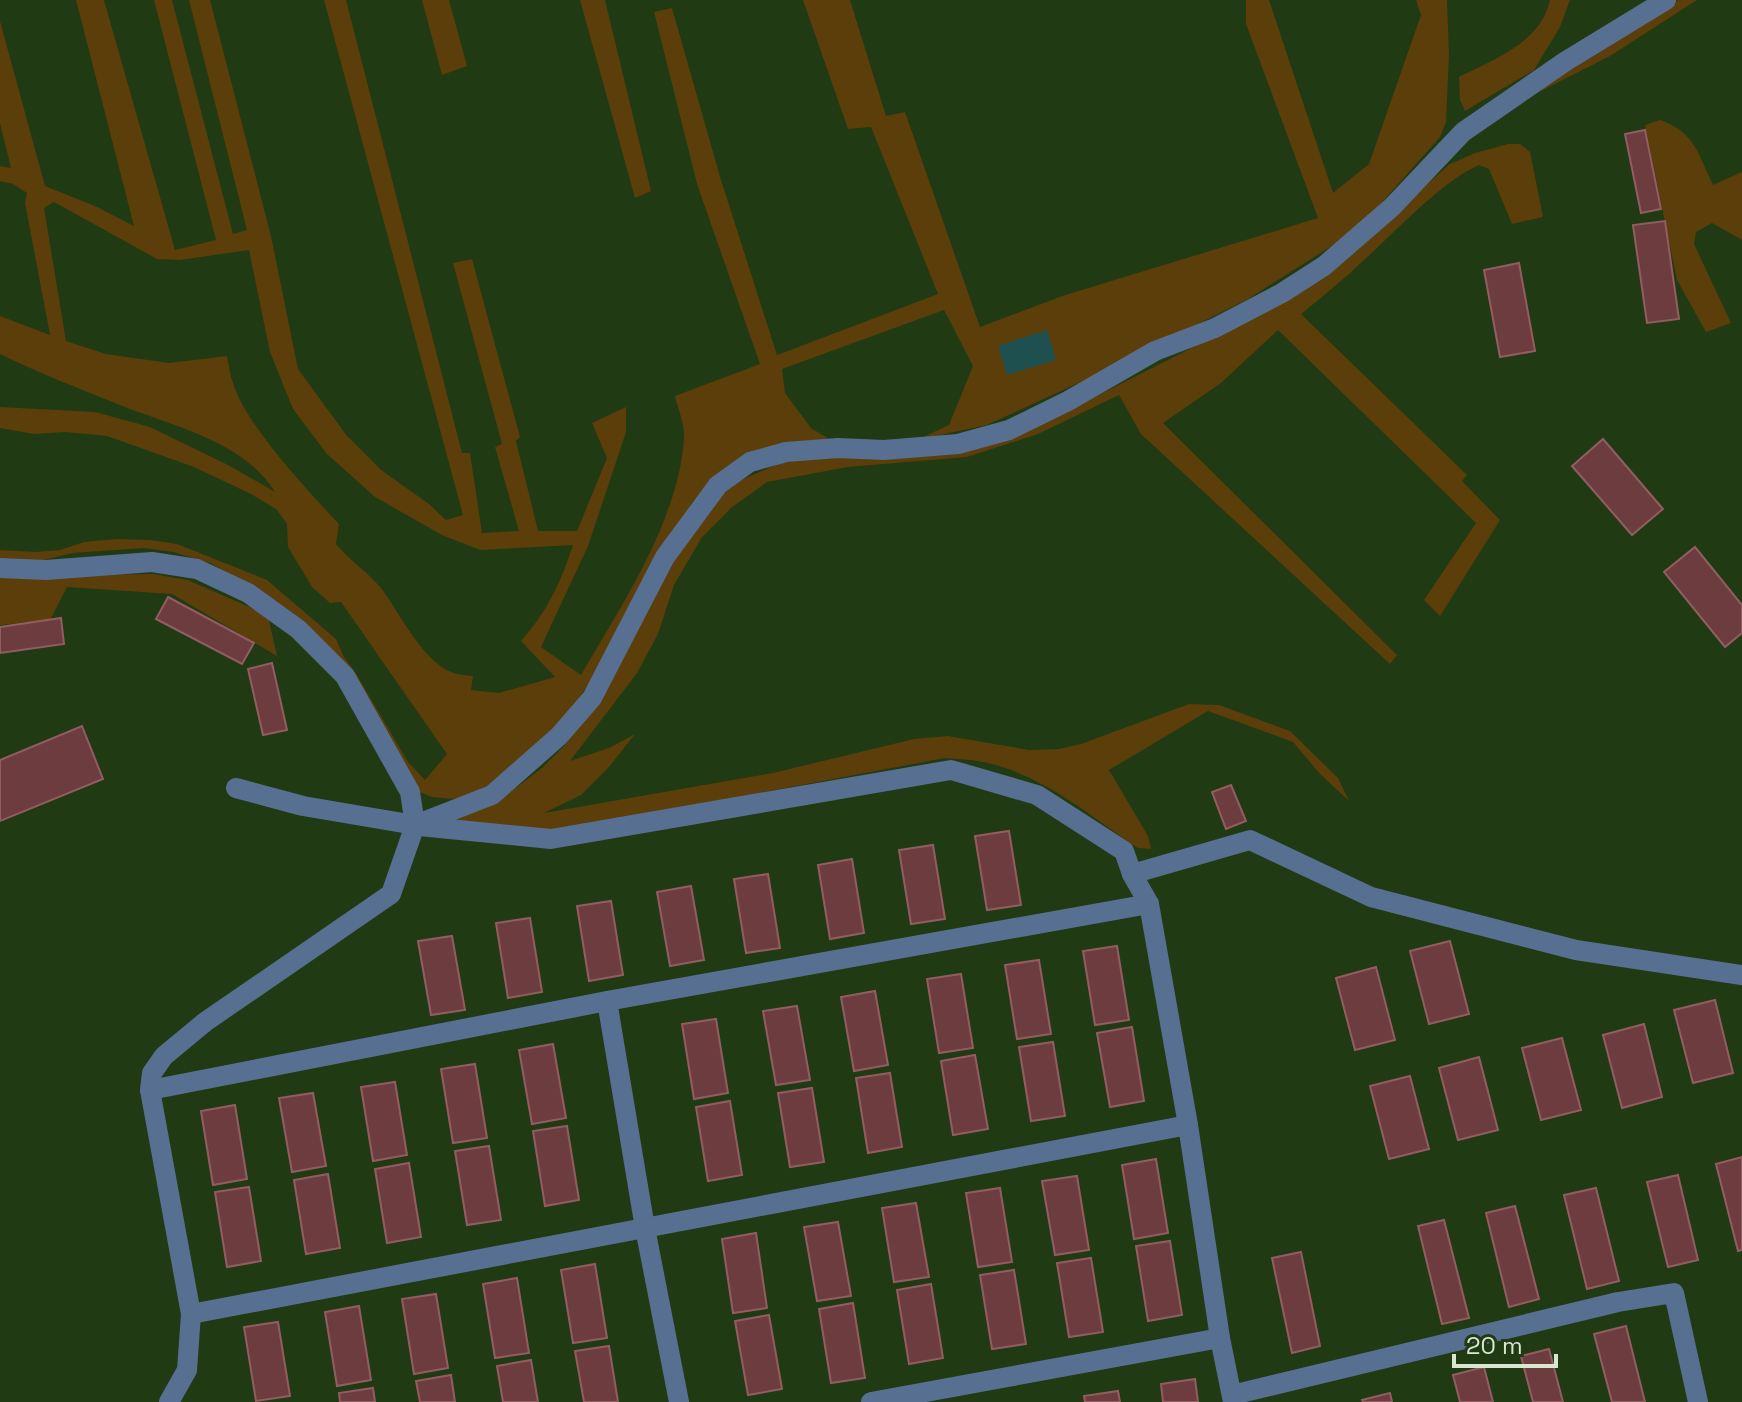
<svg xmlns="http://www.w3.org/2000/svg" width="1742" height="1402" font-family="'Space Grotesk',sans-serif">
  <rect width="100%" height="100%" fill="#203a14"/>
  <g fill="#5b3e09" fill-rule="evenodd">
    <path d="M 76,0 L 104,0 L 175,250 L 216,240 L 154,0 L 172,0 L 233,234 L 247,230 L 189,0 L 210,0 L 271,236 L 298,369 L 347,436 L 381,470 L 429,504 L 446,520 L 463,515 L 324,0 L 346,0 L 462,453 L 470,453 L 482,533 L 519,531 L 495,447 L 502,444 L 453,263 L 472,259 L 520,437 L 516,441 L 538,531 L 577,531 L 607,458 L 592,423 L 626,407 L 626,432 L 588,546 L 541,647 L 581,675 C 621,606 679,520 684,438 C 685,425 678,409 675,396 L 760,364 L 697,184 L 654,12 L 672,8 L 721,180 L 777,355 L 938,294 L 871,127 L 848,129 L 803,0 L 850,0 L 886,116 L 905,112 L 980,327 L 1062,296 L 1318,218 L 1246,24 L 1246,0 L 1269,0 L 1333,193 L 1369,164 L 1421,15 L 1416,0 L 1447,0 L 1449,55 L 1446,122 L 1440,137 L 1369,217 L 1330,247 L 1248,299 L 1098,374 L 987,425 L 917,440 L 949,425 L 973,366 L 944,310 L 782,369 L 785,393 L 811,428 L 834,442 L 707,485 L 692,503 L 650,568 L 595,674 L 568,715 L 512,773 L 472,796 L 452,799 L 432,797 L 414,790 L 361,697 L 238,579 L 210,563 L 173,552 L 144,548 L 73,553 L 39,561 L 0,559 L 0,550 L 36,552 L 60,550 L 84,542 L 117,539 L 150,540 L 177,544 L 267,580 L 336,639 L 344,657 L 355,672 L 408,762 L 425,780 L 447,754 L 341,602 L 330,603 L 312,587 L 288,547 L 287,524 L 277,510 L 251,494 L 194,467 L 107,436 L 65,432 L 34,434 L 0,428 L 0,407 L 95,412 L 150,427 L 230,466 L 275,492 C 242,440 174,427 120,405 C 80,389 39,373 0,354 L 0,316 L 50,335 L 25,203 L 27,193 L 13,184 L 0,181 L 0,166 L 11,168 L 0,123 L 0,21 L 45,186 L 95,206 L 134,226 ZM 54,202 L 157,259 L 180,260 L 249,250 L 270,352 L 293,409 L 327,454 L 375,497 L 442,535 L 480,550 L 573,545 C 561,582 547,612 521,641 L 555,677 L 499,693 L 471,690 L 473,676 C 467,675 460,675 454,673 C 423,663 400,613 381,588 C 368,572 349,560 336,544 L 339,524 C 308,491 248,427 234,386 C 230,376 229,366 227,356 L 169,363 L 106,354 L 66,341 L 44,208 Z"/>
    <polygon points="422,0 449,0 467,66 442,75"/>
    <polygon points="580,0 605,0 651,191 635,198"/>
    <path d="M 1550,0 L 1570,0 L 1560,27 L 1534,70 L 1465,111 L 1460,100 L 1459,77 C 1495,59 1541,42 1550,0 Z"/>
    <polygon points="1678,0 1697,0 1610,56 1541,91 1541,87"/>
    <path d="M 1660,120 C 1695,132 1698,154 1713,185 L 1742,172 L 1742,240 L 1712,223 L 1696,232 L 1694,244 L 1731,323 L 1706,332 L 1677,280 L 1645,125 Z"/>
    <path d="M 1508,144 L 1520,144 L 1530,152 L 1543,217 L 1512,224 L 1489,169 L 1479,165 C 1442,181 1394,233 1363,261 C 1343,280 1322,297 1301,314 L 1467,475 L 1462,481 L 1500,520 L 1440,616 L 1424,600 L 1476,523 L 1278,330 L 1221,383 L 1163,423 L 1397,655 L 1390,664 L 1141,434 L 1119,395 L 1038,434 L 967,457 L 848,467 L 767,482 L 731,508 L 702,537 L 674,585 L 658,634 L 637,673 L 570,761 L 609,748 L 635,734 L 609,767 L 581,795 L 544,813 L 773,773 L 914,739 L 948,736 L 1029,750 L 1059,749 L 1081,744 L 1189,704 L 1219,705 L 1290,731 L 1338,778 L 1349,801 L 1320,774 L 1293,742 L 1208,711 L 1109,770 L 1148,836 L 1151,849 L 1138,848 C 1092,817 1044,776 988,763 C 975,760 959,759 945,758 L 547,833 L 445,820 L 493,802 L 517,787 L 542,768 L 564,746 L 585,719 L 655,587 L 712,503 L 739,481 L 778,464 L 799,459 L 868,457 L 1061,414 L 1243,322 L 1406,203 L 1450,164 L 1475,153 Z"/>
    <polygon points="0,573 53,575 153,574 188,580 254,609 269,620 277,656 172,594 67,587 50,620 0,625"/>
  </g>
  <polygon fill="#1e5050" points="1047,330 1056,360 1007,375 998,346"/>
  <g fill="#6c3c3f" stroke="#925d60" stroke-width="2">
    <polygon points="1645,130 1661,209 1641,213 1625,134"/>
    <polygon points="1665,221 1679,319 1647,323 1633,225"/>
    <polygon points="1519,263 1535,351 1500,357 1484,270"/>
    <polygon points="1603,439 1663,509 1632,535 1572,466"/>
    <polygon points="1695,547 1742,605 1742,633 1725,647 1664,572"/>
    <polygon points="168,597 254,643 242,664 156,619"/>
    <polygon points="61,618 64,644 0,653 0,627"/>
    <polygon points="272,663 287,730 263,735 248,669"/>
    <polygon points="82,726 103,779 0,821 0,760"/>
    <polygon points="1231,785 1246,821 1226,829 1212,792"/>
    <polygon points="1009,831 1021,905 987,910 975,836"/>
    <polygon points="933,845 945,919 911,924 899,850"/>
    <polygon points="852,859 864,933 830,939 818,865"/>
    <polygon points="768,874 780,948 746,953 734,879"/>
    <polygon points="691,886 704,960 670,966 657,892"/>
    <polygon points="611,901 623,975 589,981 577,906"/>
    <polygon points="530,918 542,992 508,998 496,923"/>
    <polygon points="452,936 465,1010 431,1015 418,941"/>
    <polygon points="1450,941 1469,1014 1429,1024 1410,951"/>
    <polygon points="1117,946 1129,1020 1095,1025 1083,951"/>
    <polygon points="1039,960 1051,1034 1017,1039 1005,965"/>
    <polygon points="1376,967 1395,1040 1355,1050 1336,978"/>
    <polygon points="961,974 973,1048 939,1053 927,979"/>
    <polygon points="875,991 888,1065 854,1071 841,997"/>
    <polygon points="1715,1000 1733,1073 1693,1083 1674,1010"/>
    <polygon points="797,1006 810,1080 776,1085 763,1011"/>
    <polygon points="716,1019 728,1093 694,1099 682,1024"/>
    <polygon points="1644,1024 1662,1097 1622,1108 1603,1035"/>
    <polygon points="1132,1027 1144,1101 1110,1107 1097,1033"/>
    <polygon points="1562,1038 1581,1110 1541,1120 1522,1048"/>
    <polygon points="1053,1042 1065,1116 1031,1121 1019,1047"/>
    <polygon points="553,1044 566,1118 532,1124 519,1050"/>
    <polygon points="975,1055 988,1129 953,1135 941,1061"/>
    <polygon points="1479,1057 1498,1130 1458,1140 1439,1068"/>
    <polygon points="475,1064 487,1138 453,1143 441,1069"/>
    <polygon points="890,1073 902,1147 868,1153 856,1078"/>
    <polygon points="1410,1076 1429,1149 1389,1159 1370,1086"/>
    <polygon points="395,1082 407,1155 373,1161 361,1087"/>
    <polygon points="812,1088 824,1162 790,1167 778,1093"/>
    <polygon points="313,1093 326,1166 292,1172 279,1098"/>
    <polygon points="730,1101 742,1175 708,1181 696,1107"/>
    <polygon points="235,1105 247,1179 213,1185 201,1111"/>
    <polygon points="567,1126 579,1200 545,1206 533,1131"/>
    <polygon points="489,1146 501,1220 467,1225 455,1151"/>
    <polygon points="1742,1157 1742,1250 1738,1251 1716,1164"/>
    <polygon points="1156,1159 1168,1233 1134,1239 1122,1165"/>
    <polygon points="409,1163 421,1237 387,1243 375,1169"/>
    <polygon points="328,1174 340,1248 306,1254 294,1180"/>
    <polygon points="1678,1175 1698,1260 1668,1267 1647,1182"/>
    <polygon points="1077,1176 1089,1250 1055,1255 1042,1181"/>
    <polygon points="249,1187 261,1261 227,1267 215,1192"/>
    <polygon points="1000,1188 1012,1262 978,1267 966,1193"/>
    <polygon points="1596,1188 1619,1281 1587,1289 1564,1195"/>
    <polygon points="916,1203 929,1277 894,1282 882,1208"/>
    <polygon points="1515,1206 1539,1299 1509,1307 1486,1213"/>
    <polygon points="1444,1220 1469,1318 1442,1324 1418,1226"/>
    <polygon points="838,1222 851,1296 817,1301 804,1227"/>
    <polygon points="756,1233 767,1308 733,1313 722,1239"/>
    <polygon points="1170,1241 1182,1315 1148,1321 1136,1246"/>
    <polygon points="1301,1252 1320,1346 1292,1353 1272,1258"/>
    <polygon points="1091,1258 1103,1332 1069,1337 1057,1263"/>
    <polygon points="595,1264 607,1338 573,1343 561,1270"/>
    <polygon points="1014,1270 1026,1344 992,1349 980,1275"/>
    <polygon points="517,1278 529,1353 495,1358 483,1284"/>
    <polygon points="931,1284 943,1358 909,1364 897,1290"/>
    <polygon points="436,1294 448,1368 414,1374 402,1299"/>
    <polygon points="853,1303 865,1378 831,1383 819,1309"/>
    <polygon points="359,1306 371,1380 337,1386 325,1312"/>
    <polygon points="769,1315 782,1389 748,1395 735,1321"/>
    <polygon points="278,1322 290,1396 256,1401 244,1327"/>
    <polygon points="1626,1326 1645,1402 1612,1402 1594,1334"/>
    <polygon points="609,1346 618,1402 584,1402 575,1351"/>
    <polygon points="1549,1349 1563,1402 1533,1402 1521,1356"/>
    <polygon points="531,1360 538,1402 503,1402 497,1366"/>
    <polygon points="1484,1367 1493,1402 1460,1402 1453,1375"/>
    <polygon points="451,1375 455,1402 420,1402 416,1381"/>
    <polygon points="1195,1379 1198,1402 1163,1402 1161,1384"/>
    <polygon points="373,1388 375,1402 340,1402 339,1393"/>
    <polygon points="1118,1391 1120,1402 1085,1402 1084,1396"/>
    <polygon points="1390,1393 1392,1402 1363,1402 1362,1400"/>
  </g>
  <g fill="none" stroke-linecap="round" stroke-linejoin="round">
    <polyline stroke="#576f90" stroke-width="20" points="236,788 303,806 415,825"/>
    <g stroke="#576f90" stroke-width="20">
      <polyline points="0,568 46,570 152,562 197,569 248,593 298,629 345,676 410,792 415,825 391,894 205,1022 164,1056 152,1073 150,1090 191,1314 187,1370 169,1402"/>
      <polyline points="415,825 492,795 559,736 592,698 665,557 718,485 750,462 786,452 838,448 884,450 958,444 1009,430 1068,401 1155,351 1215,328 1282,293 1324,266 1392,207 1463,132 1566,61 1666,0"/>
      <polyline points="419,826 551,839 951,770 1037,795 1124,851 1132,874 1149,904 1188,1125 1220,1338 1233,1402"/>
      <polyline points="1132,874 1250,840 1371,897 1576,950 1742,975"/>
      <polyline points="607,1001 645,1228 679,1402"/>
      <polyline points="150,1090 607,1001 1149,904"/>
      <polyline points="191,1314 1188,1125"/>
      <polyline points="1232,1395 1618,1302 1674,1293 1698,1402"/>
      <polyline points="871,1402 1220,1338"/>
    </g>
  </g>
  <path d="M1454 1354v12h102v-12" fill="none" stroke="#d7e7d0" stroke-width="4"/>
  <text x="1466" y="1354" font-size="24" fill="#d7e7d0" stroke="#203a14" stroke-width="6" paint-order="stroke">20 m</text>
</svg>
